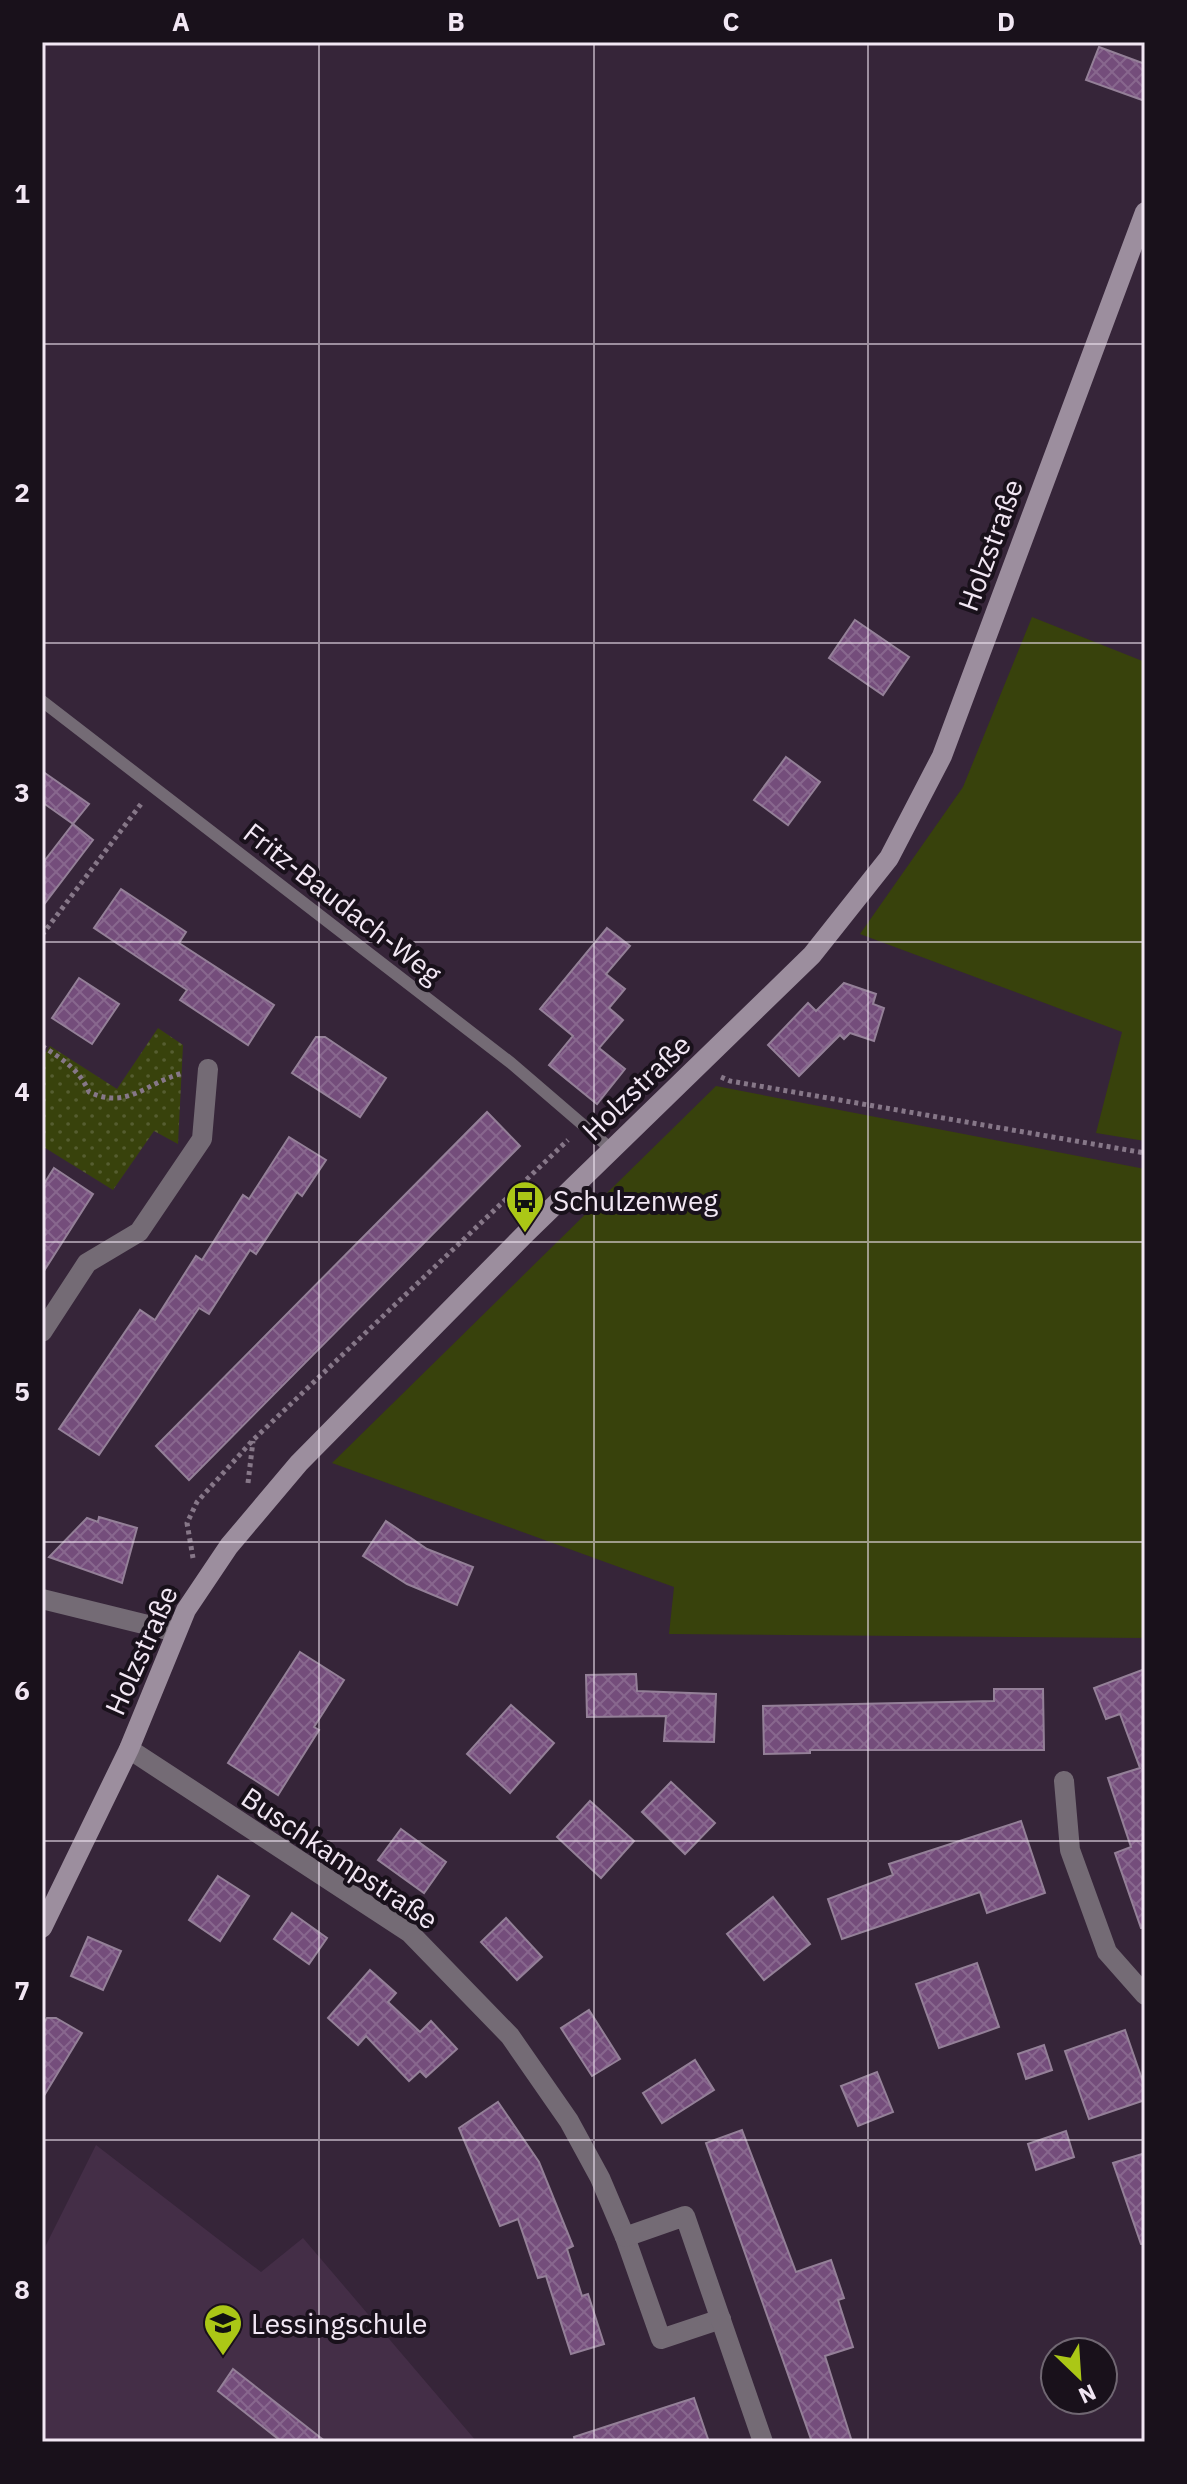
<svg xmlns="http://www.w3.org/2000/svg" width="1187" height="2484" font-family="'IBM Plex Sans',sans-serif">
  <defs>
    <pattern id="park-dots" width="8" height="8" patternUnits="userSpaceOnUse" patternTransform="scale(2)"><rect width="8" height="8" fill="#38420c"/><path d="M2 2h.1M6 6h.1" fill="none" stroke="#555d30" stroke-width="1.8" stroke-linecap="round"/></pattern>
    <pattern id="building-cross-hatch" width="8" height="8" patternUnits="userSpaceOnUse" patternTransform="scale(2)"><rect width="8" height="8" fill="#744d7b"/><path d="M0 0l8 8M0 8l8-8" fill="none" stroke="#88678e"/></pattern>
  </defs>
  <rect width="100%" height="100%" fill="#362539"/>
  <polygon fill="#442e47" points="96,2145 261,2272 303,2238 477,2442 42,2442 42,2253"/>
  <g fill="#38420c">
    <polygon points="1032,617 1145,662 1145,1141 1096,1133 1122,1032 860,934 963,787"/>
    <polygon points="716,1086 1145,1169 1145,1638 669,1634 674,1587 332,1463"/>
  </g>
  <polygon fill="url(#park-dots)" points="158,1028 183,1045 178,1144 154,1131 113,1190 42,1146 42,1058 50,1046 117,1089"/>
  <g fill="url(#building-cross-hatch)" stroke="#948098" stroke-width="2">
    <polygon points="1099,47 1145,64 1145,101 1086,80"/>
    <polygon points="855,620 909,657 883,695 829,658"/>
    <polygon points="786,757 820,782 788,825 754,800"/>
    <polygon points="42,771 89,804 73,824 42,802"/>
    <polygon points="73,824 93,840 42,907 42,864"/>
    <polygon points="121,889 186,932 179,943 274,1005 248,1045 180,1000 187,990 94,928"/>
    <polygon points="607,928 630,946 606,974 625,989 609,1008 623,1020 599,1048 625,1069 597,1104 549,1065 573,1036 540,1009"/>
    <polygon points="79,978 119,1004 92,1044 52,1018"/>
    <polygon points="844,983 876,994 873,1004 884,1008 874,1041 850,1033 844,1039 840,1035 799,1076 768,1045 808,1003 816,1011"/>
    <polygon points="316,1037 325,1037 386,1078 360,1117 292,1073"/>
    <polygon points="487,1112 520,1146 189,1480 156,1446"/>
    <polygon points="289,1137 326,1160 302,1196 297,1192 256,1254 250,1250 209,1314 199,1308 99,1455 59,1429 140,1310 155,1320 196,1256 202,1260 243,1195 249,1199"/>
    <polygon points="54,1168 93,1194 42,1274 42,1187"/>
    <polygon points="99,1517 137,1528 122,1583 49,1557 87,1518 98,1522"/>
    <polygon points="386,1521 427,1549 473,1567 457,1605 407,1584 363,1556"/>
    <polygon points="300,1652 344,1680 314,1727 319,1730 278,1795 228,1763"/>
    <polygon points="1145,1669 1145,1928 1141,1928 1115,1853 1131,1847 1108,1778 1140,1768 1120,1714 1106,1719 1094,1688"/>
    <polygon points="636,1674 637,1691 716,1694 714,1742 664,1741 666,1716 587,1717 586,1675"/>
    <polygon points="994,1689 1043,1689 1044,1750 810,1750 810,1753 764,1754 763,1706 994,1701"/>
    <polygon points="511,1705 554,1743 510,1793 467,1754"/>
    <polygon points="671,1782 715,1823 685,1854 642,1812"/>
    <polygon points="590,1801 634,1841 601,1878 557,1837"/>
    <polygon points="1021,1821 1045,1893 987,1913 980,1892 842,1939 828,1899 893,1875 889,1864"/>
    <polygon points="401,1829 446,1862 424,1893 378,1860"/>
    <polygon points="218,1876 249,1896 220,1941 189,1920"/>
    <polygon points="773,1897 810,1944 764,1980 727,1934"/>
    <polygon points="292,1913 327,1938 309,1964 274,1939"/>
    <polygon points="506,1918 542,1957 517,1980 481,1942"/>
    <polygon points="88,1937 121,1951 103,1990 71,1976"/>
    <polygon points="977,1963 999,2027 939,2048 916,1984"/>
    <polygon points="370,1970 396,1993 388,2002 420,2032 431,2021 457,2049 426,2077 420,2071 409,2081 366,2036 358,2045 328,2018"/>
    <polygon points="589,2010 620,2059 592,2076 561,2028"/>
    <polygon points="47,2018 56,2018 82,2033 42,2099 42,2026"/>
    <polygon points="1125,2030 1145,2088 1145,2100 1089,2119 1065,2051"/>
    <polygon points="1044,2045 1052,2070 1026,2079 1018,2054"/>
    <polygon points="695,2060 714,2090 662,2123 643,2093"/>
    <polygon points="877,2072 893,2112 858,2126 841,2086"/>
    <polygon points="498,2102 539,2162 573,2246 567,2249 582,2296 588,2294 604,2344 571,2354 546,2276 538,2278 518,2219 500,2226 459,2128"/>
    <polygon points="742,2130 796,2272 831,2260 844,2298 838,2300 853,2347 825,2356 852,2442 812,2442 706,2143"/>
    <polygon points="1066,2131 1074,2157 1036,2170 1028,2144"/>
    <polygon points="1145,2153 1145,2244 1141,2244 1113,2163"/>
    <polygon points="233,2369 326,2442 282,2442 218,2391"/>
    <polygon points="694,2398 709,2442 575,2442 574,2437"/>
  </g>
  <g fill="none" stroke-linecap="round" stroke-linejoin="round">
    <g stroke="#867788" stroke-width="5" stroke-dasharray="4 4" stroke-linecap="butt">
      <polyline points="42,935 141,804"/>
      <path d="M 42,1046 C 62,1059 79,1069 89,1092 C 128,1110 145,1083 183,1073"/>
      <polyline points="721,1077 730,1081 1145,1153"/>
      <polyline points="248,1483 253,1441"/>
      <polyline points="193,1558 187,1523 197,1502 253,1440 568,1140"/>
    </g>
    <polyline stroke="#746b75" stroke-width="12" points="42,701 511,1063 611,1149"/>
    <g stroke="#746b75" stroke-width="20">
      <polyline points="42,1332 87,1263 139,1232 202,1139 208,1069"/>
      <polyline points="42,1599 176,1632"/>
      <polyline points="129,1749 410,1933 510,2036 569,2121 600,2178 625,2237 661,2339 721,2319"/>
      <polyline points="1064,1781 1070,1850 1107,1952 1145,1995"/>
      <polyline points="625,2237 685,2216 763,2442"/>
    </g>
    <polyline stroke="#9c8e9e" stroke-width="20" points="42,1928 129,1749 186,1610 229,1546 299,1463 525,1234 812,955 889,858 942,756 1145,212"/>
  </g>
  <path fill="none" stroke="#f2e7f4" stroke-width="2" stroke-opacity="0.55" d="M 319,42 L 319,2442M 594,42 L 594,2442M 868,42 L 868,2442M 42,344 L 1145,344M 42,643 L 1145,643M 42,942 L 1145,942M 42,1242 L 1145,1242M 42,1542 L 1145,1542M 42,1841 L 1145,1841M 42,2140 L 1145,2140"/>
  <defs>
    <symbol id="bus-pin" viewBox="-11 -11 22 30"><path d="M0 17L-7.5 6A9.5 9.5 0 1 1 7.5 6Z" fill="#abc716" stroke="#19111b"/><path d="M-5-6H5V4H4V6H2V4H-2V6H-4V4H-5ZM-3.5-4V0h7V-4ZM-3.5 1.2v1.5H-2V1.2ZM2 1.2v1.5H3.5V1.2Z" fill="#111"/></symbol>
    <symbol id="school-pin" viewBox="-11 -11 22 30"><path d="M0 17L-7.5 6A9.5 9.5 0 1 1 7.5 6Z" fill="#abc716" stroke="#19111b"/><path d="M0-5L7-2L0 1L-7-2ZM-4 1L0 2.5L4 1V4Q0 6-4 4Z" fill="#111"/></symbol>
  </defs>
  <g fill-rule="evenodd">
    <use href="#bus-pin" x="503" y="1178" width="44" height="60"/>
    <use href="#school-pin" x="201" y="2301" width="44" height="60"/>
  </g>
  <g text-anchor="middle" dominant-baseline="central" stroke-width="8" stroke-linejoin="round" paint-order="stroke">
    <g font-size="28" fill="#f2e7f4" stroke="#19111b">
      <text transform="translate(990 545) rotate(-70)">Holzstraße</text>
      <text transform="translate(343 903) rotate(38)">Fritz-Baudach-Weg</text>
      <text transform="translate(636 1087) rotate(-44)">Holzstraße</text>
      <text transform="translate(141 1650) rotate(-66)">Holzstraße</text>
      <text transform="translate(340 1858) rotate(34)">Buschkampstraße</text>
    </g>
    <g font-size="28" fill="#f2e7f4" stroke="#19111b" text-anchor="start">
      <text x="553" y="1200">Schulzenweg</text>
      <text x="251" y="2323">Lessingschule</text>
    </g>
  </g>
  <rect width="1187" height="2484" fill="none" stroke="#19111b" stroke-width="88"/>
  <g transform="translate(1079 2376) rotate(155)"><circle r="38" fill="#19111b" stroke="#706772" stroke-width="2"/>
  <path d="M0-6L14 30L0 20L-14 30Z" fill="#abc716"/>
  <text y="-12" font-size="22" font-weight="bold" text-anchor="middle" fill="#f2e7f4">N</text>
  </g>
  <rect x="44" y="44" width="1099" height="2396" fill="none" stroke="#f2e7f4" stroke-width="3"/>
  <g font-size="26" text-anchor="middle" font-weight="bold" fill="#f2e7f4">
    <text x="181" y="31">A</text>
    <text x="456" y="31">B</text>
    <text x="731" y="31">C</text>
    <text x="1006" y="31">D</text>
    <text x="22" y="203">1</text>
    <text x="22" y="502">2</text>
    <text x="22" y="802">3</text>
    <text x="22" y="1101">4</text>
    <text x="22" y="1401">5</text>
    <text x="22" y="1700">6</text>
    <text x="22" y="2000">7</text>
    <text x="22" y="2299">8</text>
  </g>
</svg>
